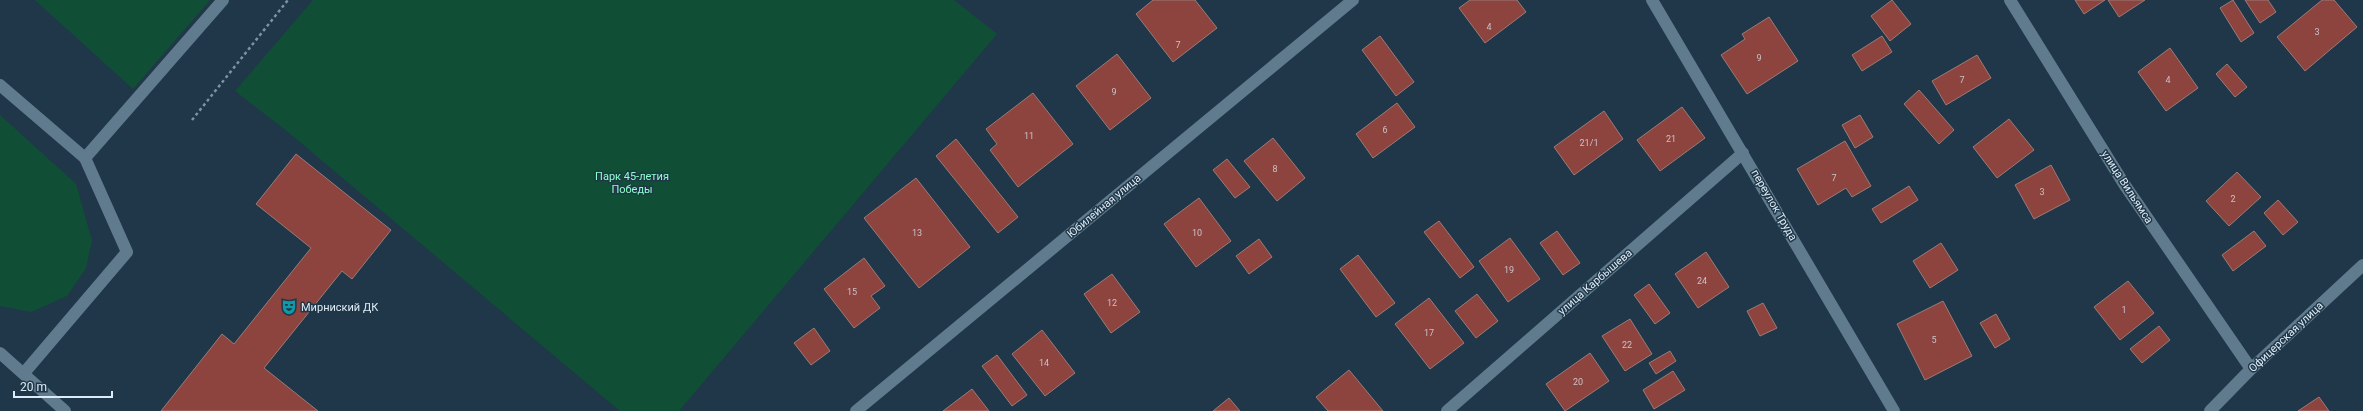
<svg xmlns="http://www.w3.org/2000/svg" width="2363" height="411" font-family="Roboto,sans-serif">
  <rect width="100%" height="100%" fill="#1f3748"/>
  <g fill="#104f36">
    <polygon points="35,0 210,0 133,89"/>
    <polygon points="313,0 954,0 997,34 679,411 620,411 288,132 235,91"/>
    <polygon points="0,115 76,184 92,241 86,268 67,296 31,312 0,306"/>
  </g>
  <g fill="#8d433e" stroke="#9c7b77">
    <polygon points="1153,0 1195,0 1217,28 1173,62 1136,14"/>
    <polygon points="1470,0 1517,0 1526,12 1485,43 1459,8"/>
    <polygon points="1892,0 1911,24 1890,41 1871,16"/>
    <polygon points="2075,0 2105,0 2084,14"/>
    <polygon points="2108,0 2145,0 2119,17"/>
    <polygon points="2233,0 2254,33 2241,42 2220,8"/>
    <polygon points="2245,0 2268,0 2276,12 2260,23"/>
    <polygon points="2322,0 2334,0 2357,27 2305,71 2277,37"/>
    <polygon points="1769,17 1798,61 1747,94 1721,55 1745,39 1742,34"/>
    <polygon points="1380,36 1414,82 1396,96 1362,50"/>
    <polygon points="1882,36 1892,52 1862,71 1852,55"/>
    <polygon points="2170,48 2198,88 2166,111 2138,72"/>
    <polygon points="1117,54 1151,98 1110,130 1076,86"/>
    <polygon points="1977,55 1991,78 1946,105 1932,81"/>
    <polygon points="2227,64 2247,87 2235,97 2216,74"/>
    <polygon points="1919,90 1954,130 1939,144 1904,104"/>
    <polygon points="1033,93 1073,144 1018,187 990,150 997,144 986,129"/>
    <polygon points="1397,103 1415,127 1373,158 1356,134"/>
    <polygon points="1682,107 1705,138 1660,171 1637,140"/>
    <polygon points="1604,111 1623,139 1574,175 1554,147"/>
    <polygon points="1860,115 1873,137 1855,148 1842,125"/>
    <polygon points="2009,119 2034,150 1997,178 1973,147"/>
    <polygon points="1273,138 1305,178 1277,201 1244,161"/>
    <polygon points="956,139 1018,217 998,233 936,156"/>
    <polygon points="1845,141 1871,186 1852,197 1846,188 1818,205 1797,169"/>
    <polygon points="296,154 391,230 352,279 342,271 264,368 318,411 161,411 222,334 234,344 311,248 256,204"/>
    <polygon points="1227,159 1250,187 1235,198 1213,170"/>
    <polygon points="2051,165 2070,200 2034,219 2015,185"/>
    <polygon points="2237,172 2261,197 2229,226 2206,201"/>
    <polygon points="916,178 970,247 919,288 864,218"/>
    <polygon points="1909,186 1918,200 1881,223 1872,209"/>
    <polygon points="1199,198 1231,241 1196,267 1164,224"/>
    <polygon points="2278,200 2298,222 2283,235 2264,213"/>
    <polygon points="1439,221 1474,267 1460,278 1424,232"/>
    <polygon points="1557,231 1580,263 1563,275 1540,243"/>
    <polygon points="2254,231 2266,246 2233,271 2222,255"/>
    <polygon points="1510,238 1540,279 1508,302 1479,261"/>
    <polygon points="1259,239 1272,257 1249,274 1236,256"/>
    <polygon points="1941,243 1958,270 1930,288 1913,261"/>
    <polygon points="1706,252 1729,287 1698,308 1675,274"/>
    <polygon points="1358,255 1395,303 1376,317 1340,269"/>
    <polygon points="864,258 885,286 871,296 880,308 854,328 824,289"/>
    <polygon points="1112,274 1140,312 1111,333 1084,294"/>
    <polygon points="2128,281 2154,313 2120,340 2094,307"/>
    <polygon points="1649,284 1670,313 1655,324 1634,295"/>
    <polygon points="1477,294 1498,321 1476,338 1455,311"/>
    <polygon points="1429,298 1464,343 1430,369 1395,324"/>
    <polygon points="1943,301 1972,356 1925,380 1897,324"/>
    <polygon points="1763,303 1777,328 1760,336 1747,311"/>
    <polygon points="1996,314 2010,339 1995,348 1980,323"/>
    <polygon points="1630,319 1652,354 1625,371 1602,336"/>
    <polygon points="2159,326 2170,340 2142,363 2130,349"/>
    <polygon points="814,328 830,351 811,365 794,343"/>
    <polygon points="1042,330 1075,373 1045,396 1012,354"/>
    <polygon points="1670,351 1676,361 1656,374 1649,363"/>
    <polygon points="1590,353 1609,381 1565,411 1546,384"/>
    <polygon points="997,355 1027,395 1012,406 982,366"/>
    <polygon points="1349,370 1383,411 1328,411 1316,397"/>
    <polygon points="1673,371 1685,390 1654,409 1643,390"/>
    <polygon points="972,389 989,411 943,411"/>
    <polygon points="2319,397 2329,411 2298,411"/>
    <polygon points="1229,398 1240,411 1213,411"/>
  </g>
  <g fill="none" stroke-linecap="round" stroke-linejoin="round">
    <polyline stroke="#7f92a0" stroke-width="2.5" stroke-dasharray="3 3" stroke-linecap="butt" points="192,120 288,0"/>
    <g stroke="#617b8e" stroke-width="12">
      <polyline points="1652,0 1894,411"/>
      <polyline points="2010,0 2124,184 2251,369"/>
      <polyline points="0,85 85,158"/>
      <polyline points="0,353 65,411"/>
      <polyline points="24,373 127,252 85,158 223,0"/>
      <polyline points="856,411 1353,0"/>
      <polyline points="1447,411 1743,153"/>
    </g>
    <polyline stroke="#617b8e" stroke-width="12" points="2210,411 2251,369 2363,265"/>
  </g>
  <defs>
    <symbol id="theatre-bare" viewBox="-9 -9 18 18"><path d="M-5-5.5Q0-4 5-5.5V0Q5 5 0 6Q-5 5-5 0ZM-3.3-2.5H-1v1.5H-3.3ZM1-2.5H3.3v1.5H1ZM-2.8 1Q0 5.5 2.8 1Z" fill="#0f9aa8" stroke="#1f3748" stroke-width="2.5" paint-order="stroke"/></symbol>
  </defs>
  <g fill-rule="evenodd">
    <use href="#theatre-bare" x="278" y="296" width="22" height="22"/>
  </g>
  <g text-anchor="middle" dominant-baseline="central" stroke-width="3" stroke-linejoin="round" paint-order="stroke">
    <g font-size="9" fill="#cac2c9">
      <text x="1489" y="27">4</text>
      <text x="2317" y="32">3</text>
      <text x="1178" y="45">7</text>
      <text x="1759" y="58">9</text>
      <text x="1962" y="80">7</text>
      <text x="2168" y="80">4</text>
      <text x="1114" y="92">9</text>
      <text x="1385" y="130">6</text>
      <text x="1029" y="136">11</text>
      <text x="1671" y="139">21</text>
      <text x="1589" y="143">21/1</text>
      <text x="1275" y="169">8</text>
      <text x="1834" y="178">7</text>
      <text x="2042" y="192">3</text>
      <text x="2233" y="199">2</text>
      <text x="917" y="233">13</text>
      <text x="1197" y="233">10</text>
      <text x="1509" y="270">19</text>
      <text x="1702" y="281">24</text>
      <text x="852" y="292">15</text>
      <text x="1112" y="303">12</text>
      <text x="2124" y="310">1</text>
      <text x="1429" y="333">17</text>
      <text x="1934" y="340">5</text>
      <text x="1627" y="345">22</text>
      <text x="1044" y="363">14</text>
      <text x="1578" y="382">20</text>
    </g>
    <g font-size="11" fill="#8cffc8" stroke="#1f3748">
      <text x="632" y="176">Парк 45-летия<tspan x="632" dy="13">Победы</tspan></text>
    </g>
    <g font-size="11" fill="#deecf7" stroke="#1f3748">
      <text transform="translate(2127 187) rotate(57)">улица Вильямса</text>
      <text transform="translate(1774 205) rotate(60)">переулок Труда</text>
      <text transform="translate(1104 206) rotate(-40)">Юбилейная улица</text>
      <text transform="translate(1595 282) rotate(-41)">улица Карбышева</text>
      <text transform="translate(2286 337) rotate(-43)">Офицерская улица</text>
    </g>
    <g font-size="11" fill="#deecf7" stroke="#1f3748" text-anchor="start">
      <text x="301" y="307">Мирниский ДК</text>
    </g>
  </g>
  <path d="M14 391v6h98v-6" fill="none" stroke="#deecf7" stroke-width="2"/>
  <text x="20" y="391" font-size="12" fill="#deecf7" stroke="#1f3748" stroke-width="3" paint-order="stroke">20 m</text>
</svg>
